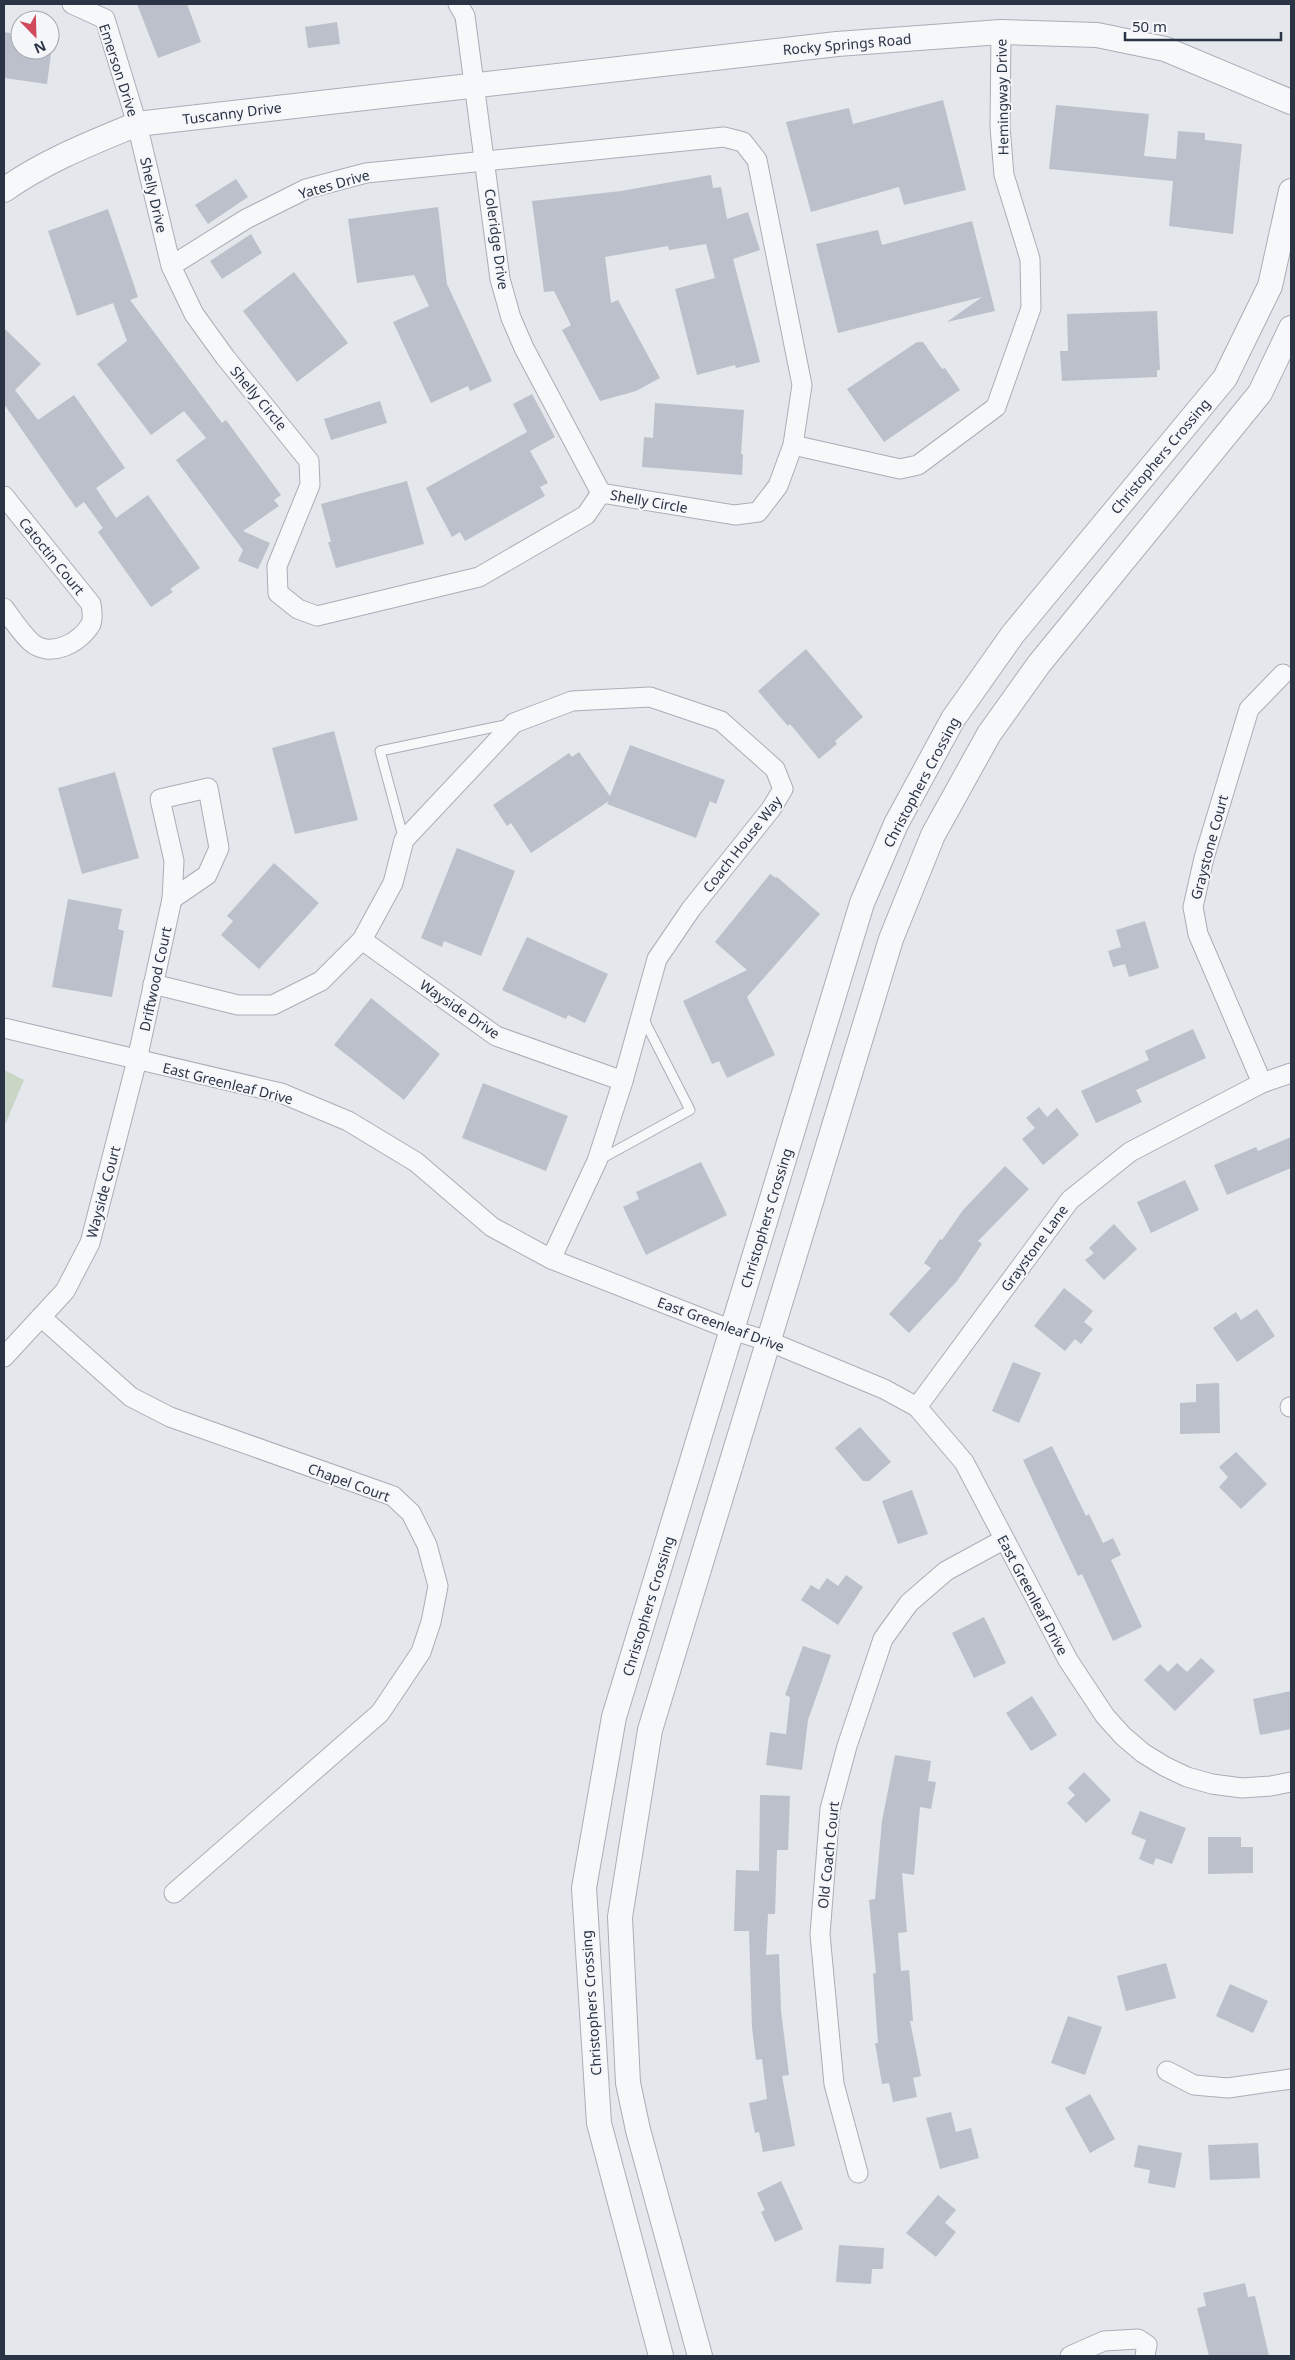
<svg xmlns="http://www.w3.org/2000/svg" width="1295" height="2360" font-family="'Noto Sans',sans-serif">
  <rect width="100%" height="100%" fill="#e4e7ec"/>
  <polygon fill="#c9d6c5" points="4,1070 24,1080 4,1127"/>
  <g fill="#bbc0ca">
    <polygon points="137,4 187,4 201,42 158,58"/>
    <polygon points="337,22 340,44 308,48 305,27"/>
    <polygon points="4,32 20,35 20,50 50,50 50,39 53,39 47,84 4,78"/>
    <polygon points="943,100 966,190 904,205 899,187 811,212 786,122 849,108 853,124"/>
    <polygon points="1056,105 1149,114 1144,156 1176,159 1178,131 1205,133 1205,140 1242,144 1233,234 1169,226 1173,181 1049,169"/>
    <polygon points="711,175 713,188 721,187 727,219 748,212 760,250 733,259 760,362 736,368 735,365 697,375 675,289 715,278 706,244 669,250 668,246 605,257 611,303 618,300 660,378 636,391 600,401 562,330 571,325 554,291 544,292 532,201 621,191"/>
    <polygon points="236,179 248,197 208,224 195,205"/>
    <polygon points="438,207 447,284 492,381 470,391 468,386 431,403 393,322 429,306 414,275 357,283 348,219"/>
    <polygon points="108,209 138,297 130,300 222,423 226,420 281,495 274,500 279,506 243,531 270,543 258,569 238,561 243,550 176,460 206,438 184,411 151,435 97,364 127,341 113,303 77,316 48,231"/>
    <polygon points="972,221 995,311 947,322 982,297 838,333 816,244 878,230 882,245"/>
    <polygon points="251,234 262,253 222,279 210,261"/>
    <polygon points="294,272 348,343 297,382 243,311"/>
    <polygon points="1157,311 1160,370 1157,370 1157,377 1062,381 1060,351 1068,351 1067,314"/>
    <polygon points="4,328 41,364 15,390 38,420 74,395 125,468 96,488 116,518 148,495 200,568 170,589 173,592 151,607 98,532 103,528 84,502 76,508 4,404"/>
    <polygon points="917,342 923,342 942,369 945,368 960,390 884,442 847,389"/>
    <polygon points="532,394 555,437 530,451 548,483 540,487 545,496 465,541 460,532 452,537 426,488 527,432 513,404"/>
    <polygon points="380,401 387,423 331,440 324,419"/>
    <polygon points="655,403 744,410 741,454 743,454 742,475 642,467 644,437 653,438"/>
    <polygon points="407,481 424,544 336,568 328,542 331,542 321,504"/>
    <polygon points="806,649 863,717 835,741 837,744 819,759 790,724 788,726 758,691"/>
    <polygon points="334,731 358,820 295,834 272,748"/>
    <polygon points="630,745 725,780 716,804 710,801 696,838 607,804 609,801 531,853 511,823 507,826 493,805 569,753 572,757 579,752 610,796"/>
    <polygon points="115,772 139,858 82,874 58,788"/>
    <polygon points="457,848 515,871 481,956 444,941 442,947 421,938"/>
    <polygon points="274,863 319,903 259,969 221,935 233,921 227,916"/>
    <polygon points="770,874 776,878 777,877 820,914 747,997 775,1055 727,1078 719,1061 712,1064 683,1001 747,970 715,942"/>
    <polygon points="68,899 122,909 118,929 124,931 112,997 52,987"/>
    <polygon points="1145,921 1159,968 1129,977 1125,964 1113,967 1108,951 1121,947 1116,930"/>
    <polygon points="527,937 608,974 585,1023 568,1015 566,1019 502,990"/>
    <polygon points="371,998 440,1054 404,1100 334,1045"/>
    <polygon points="1193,1029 1206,1058 1136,1090 1142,1102 1096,1123 1081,1091 1149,1060 1145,1051"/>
    <polygon points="483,1083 568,1116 546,1171 462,1138"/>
    <polygon points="1039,1107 1047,1117 1057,1108 1079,1135 1043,1165 1022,1139 1035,1128 1026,1118"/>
    <polygon points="1291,1137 1291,1168 1227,1195 1214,1165 1256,1147 1258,1151"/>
    <polygon points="701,1162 727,1215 646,1255 623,1207 639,1199 636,1192"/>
    <polygon points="1005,1166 1029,1189 978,1241 982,1244 957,1281 909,1333 889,1314 931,1268 924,1263 940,1239 942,1240 963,1210"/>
    <polygon points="1185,1180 1199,1210 1151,1233 1137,1202"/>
    <polygon points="1114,1224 1137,1249 1104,1280 1085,1260 1094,1253 1089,1248"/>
    <polygon points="1064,1288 1093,1311 1084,1322 1093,1329 1081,1344 1075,1339 1065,1351 1034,1326"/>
    <polygon points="1257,1309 1275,1336 1237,1362 1213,1328 1236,1312 1241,1320"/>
    <polygon points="1013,1362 1041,1373 1019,1423 992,1411"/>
    <polygon points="1219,1383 1220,1433 1180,1434 1180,1403 1196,1402 1196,1384"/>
    <polygon points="860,1427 891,1462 869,1481 863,1481 835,1448"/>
    <polygon points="1052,1446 1086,1516 1089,1514 1103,1543 1113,1538 1121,1555 1111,1560 1142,1627 1113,1641 1082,1574 1078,1576 1023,1460"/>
    <polygon points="1236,1452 1267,1484 1241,1509 1219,1487 1228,1477 1219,1467"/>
    <polygon points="912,1490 928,1534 898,1544 882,1501"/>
    <polygon points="846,1575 863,1587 838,1625 801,1600 811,1585 819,1590 827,1578 838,1586"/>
    <polygon points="984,1617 1006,1663 974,1678 952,1633"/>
    <polygon points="803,1646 831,1655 808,1720 802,1770 766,1765 770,1732 786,1734 790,1697 785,1695"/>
    <polygon points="1201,1658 1215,1671 1175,1711 1144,1680 1160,1664 1168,1672 1177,1663 1187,1672"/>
    <polygon points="1291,1691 1291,1729 1260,1735 1253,1699"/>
    <polygon points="1032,1696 1057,1735 1031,1751 1006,1713"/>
    <polygon points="895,1755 931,1761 928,1781 936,1782 931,1809 920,1807 914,1875 902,1873 907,1932 898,1933 901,1971 909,1970 913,2021 910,2021 921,2076 913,2078 917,2097 893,2102 889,2083 882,2084 875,2043 878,2043 873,1974 876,1973 869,1900 875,1899 882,1821"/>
    <polygon points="1084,1772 1111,1800 1086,1823 1067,1803 1075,1795 1068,1788"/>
    <polygon points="760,1795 790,1796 788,1850 777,1850 775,1914 768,1914 766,1955 779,1954 781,2011 789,2075 782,2076 795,2146 763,2152 759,2132 755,2133 749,2103 767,2099 762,2059 756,2060 752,2027 749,1931 734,1931 736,1870 759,1871"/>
    <polygon points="1140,1811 1186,1828 1172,1864 1156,1858 1153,1865 1139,1859 1146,1840 1131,1834"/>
    <polygon points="1208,1837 1241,1837 1241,1847 1253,1847 1253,1873 1208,1874"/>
    <polygon points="1166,1963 1176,1998 1126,2011 1117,1976"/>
    <polygon points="1230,1984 1268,2001 1253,2033 1216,2016"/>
    <polygon points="1068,2016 1102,2027 1085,2075 1051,2063"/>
    <polygon points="1090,2094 1115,2139 1090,2153 1065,2108"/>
    <polygon points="951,2112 956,2132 971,2128 979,2158 940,2169 926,2118"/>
    <polygon points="1258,2143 1260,2178 1210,2180 1208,2145"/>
    <polygon points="1138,2145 1182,2153 1175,2188 1148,2183 1150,2170 1134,2167"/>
    <polygon points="781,2181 803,2229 775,2242 761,2212 765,2210 757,2193"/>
    <polygon points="938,2195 956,2210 945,2223 956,2232 936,2257 906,2233"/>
    <polygon points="839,2245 884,2248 883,2269 872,2269 871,2284 836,2282"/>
    <polygon points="1245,2283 1248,2297 1255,2296 1269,2356 1209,2356 1197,2308 1206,2306 1203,2293"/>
  </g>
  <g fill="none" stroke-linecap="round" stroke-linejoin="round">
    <defs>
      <g id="service">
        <polyline points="404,840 380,751 510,724"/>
        <polyline points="599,1160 690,1110 643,1018"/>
      </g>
      <g id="minor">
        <polyline points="72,4 105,19 137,124 171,266 194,314 225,357 309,461 310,485 277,566 278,593 298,609 317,616 479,577 586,515 601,493 735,515 758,512 778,486 793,445 802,385 757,160 743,142 724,137 366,173 306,189 246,219 171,266"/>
        <polyline points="458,4 465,16 500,279 511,318 524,348 601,493"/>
        <polyline points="793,445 900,469 918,465 996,407 1031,308 1030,259 1004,175 1000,127 1001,32"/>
        <path d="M 4,496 L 91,604 C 92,610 93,619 91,624 C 80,643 50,659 31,642 C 21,633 12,619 4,608"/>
        <polygon points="208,788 219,848 207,875 172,899 174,861 160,799"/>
        <polyline points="362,940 496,1036 623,1081"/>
        <polyline points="153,984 238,1005 273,1005 321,981 362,940 393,883 404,840 514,723 572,701 650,697 721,721 775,769 783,789 771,809 691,909 657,959 623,1081 597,1161 551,1259"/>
        <polyline points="4,1028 281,1093 348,1121 416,1162 492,1227 551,1259 732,1330 768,1341 884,1389 917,1407 964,1462 1068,1660 1105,1716 1123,1736 1143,1753 1164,1766 1187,1777 1212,1784 1242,1788 1271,1786 1291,1782"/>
        <polyline points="1262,1083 1198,934 1193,907 1204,858 1249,709 1283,674"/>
        <polyline points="41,1317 131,1397 170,1417 393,1496 411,1513 427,1545 438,1586 431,1622 421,1652 380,1713 174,1893"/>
        <polyline points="4,1357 65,1291 90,1243 137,1060 172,899"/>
        <polyline points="917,1407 1070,1200 1130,1152 1262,1083 1291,1073"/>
        <polyline points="1290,1407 1291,1407"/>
        <polyline points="1167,2071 1194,2085 1228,2088 1291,2079"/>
        <polyline points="858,2173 834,2084 820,1934 830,1809 847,1746 883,1639 909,1603 946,1571 1003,1540"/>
        <polyline points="1070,2356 1104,2341 1138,2339 1147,2345 1145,2356"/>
      </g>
      <g id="tertiary">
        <path d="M 4,190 C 45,161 91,143 137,124 L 837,44 L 1001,32 L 1097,35 L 1165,49 L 1291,102"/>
        <polyline points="661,2356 599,2123 584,1888 614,1717 862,903 896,824 953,719 1013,634 1225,378 1270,286 1291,191"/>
        <polyline points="700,2356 638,2130 628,2083 620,1917 650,1730 891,939 933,835 989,734 1039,664 1260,393 1291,328"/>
      </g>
    </defs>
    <use href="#service" stroke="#a9aeb7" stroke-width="11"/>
    <use href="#minor" stroke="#a9aeb7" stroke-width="21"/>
    <use href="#tertiary" stroke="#a9aeb7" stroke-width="26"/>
    <use href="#service" stroke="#f7f8fa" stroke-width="9"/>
    <use href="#minor" stroke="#f7f8fa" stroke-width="19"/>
    <use href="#tertiary" stroke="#f7f8fa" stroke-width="24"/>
  </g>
  <g text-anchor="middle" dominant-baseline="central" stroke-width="4" stroke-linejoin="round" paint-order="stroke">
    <g font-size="14" fill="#2b3445" stroke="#f4f6f9">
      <text transform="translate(847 44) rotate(-5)">Rocky Springs Road</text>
      <text transform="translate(119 70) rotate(72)">Emerson Drive</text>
      <text transform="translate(1002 97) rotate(-91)">Hemingway Drive</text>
      <text transform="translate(232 113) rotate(-7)">Tuscanny Drive</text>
      <text transform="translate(334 184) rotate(-16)">Yates Drive</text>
      <text transform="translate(154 195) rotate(77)">Shelly Drive</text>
      <text transform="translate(497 239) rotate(82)">Coleridge Drive</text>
      <text transform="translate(259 398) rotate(50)">Shelly Circle</text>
      <text transform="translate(1160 456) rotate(-50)">Christophers Crossing</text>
      <text transform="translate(649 501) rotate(10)">Shelly Circle</text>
      <text transform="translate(52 556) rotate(51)">Catoctin Court</text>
      <text transform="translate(921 782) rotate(-62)">Christophers Crossing</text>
      <text transform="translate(742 844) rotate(-52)">Coach House Way</text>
      <text transform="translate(1209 847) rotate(-75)">Graystone Court</text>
      <text transform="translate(155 979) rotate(-78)">Driftwood Court</text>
      <text transform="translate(460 1009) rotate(34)">Wayside Drive</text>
      <text transform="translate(228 1083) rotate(14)">East Greenleaf Drive</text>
      <text transform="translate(103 1192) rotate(-75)">Wayside Court</text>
      <text transform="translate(766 1218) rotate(-73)">Christophers Crossing</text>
      <text transform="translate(1034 1248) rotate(-54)">Graystone Lane</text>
      <text transform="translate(721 1324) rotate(20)">East Greenleaf Drive</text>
      <text transform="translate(349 1482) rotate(20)">Chapel Court</text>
      <text transform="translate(1033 1595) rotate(62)">East Greenleaf Drive</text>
      <text transform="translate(648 1606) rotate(-73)">Christophers Crossing</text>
      <text transform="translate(828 1855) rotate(-84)">Old Coach Court</text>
      <text transform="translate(591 2003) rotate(-94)">Christophers Crossing</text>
    </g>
  </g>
  <rect width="1295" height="2360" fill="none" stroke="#2b3445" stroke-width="10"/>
  <g transform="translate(35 35) rotate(157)"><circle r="24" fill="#f4f6f9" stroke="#a4a8b1"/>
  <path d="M0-4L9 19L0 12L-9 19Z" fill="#d1495b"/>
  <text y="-8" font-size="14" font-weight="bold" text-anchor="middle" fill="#2b3445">N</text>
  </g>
  <path d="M1125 32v8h156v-8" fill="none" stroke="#2b3445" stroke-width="2.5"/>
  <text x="1132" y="32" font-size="15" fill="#2b3445" stroke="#f4f6f9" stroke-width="4" paint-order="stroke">50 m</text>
</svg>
